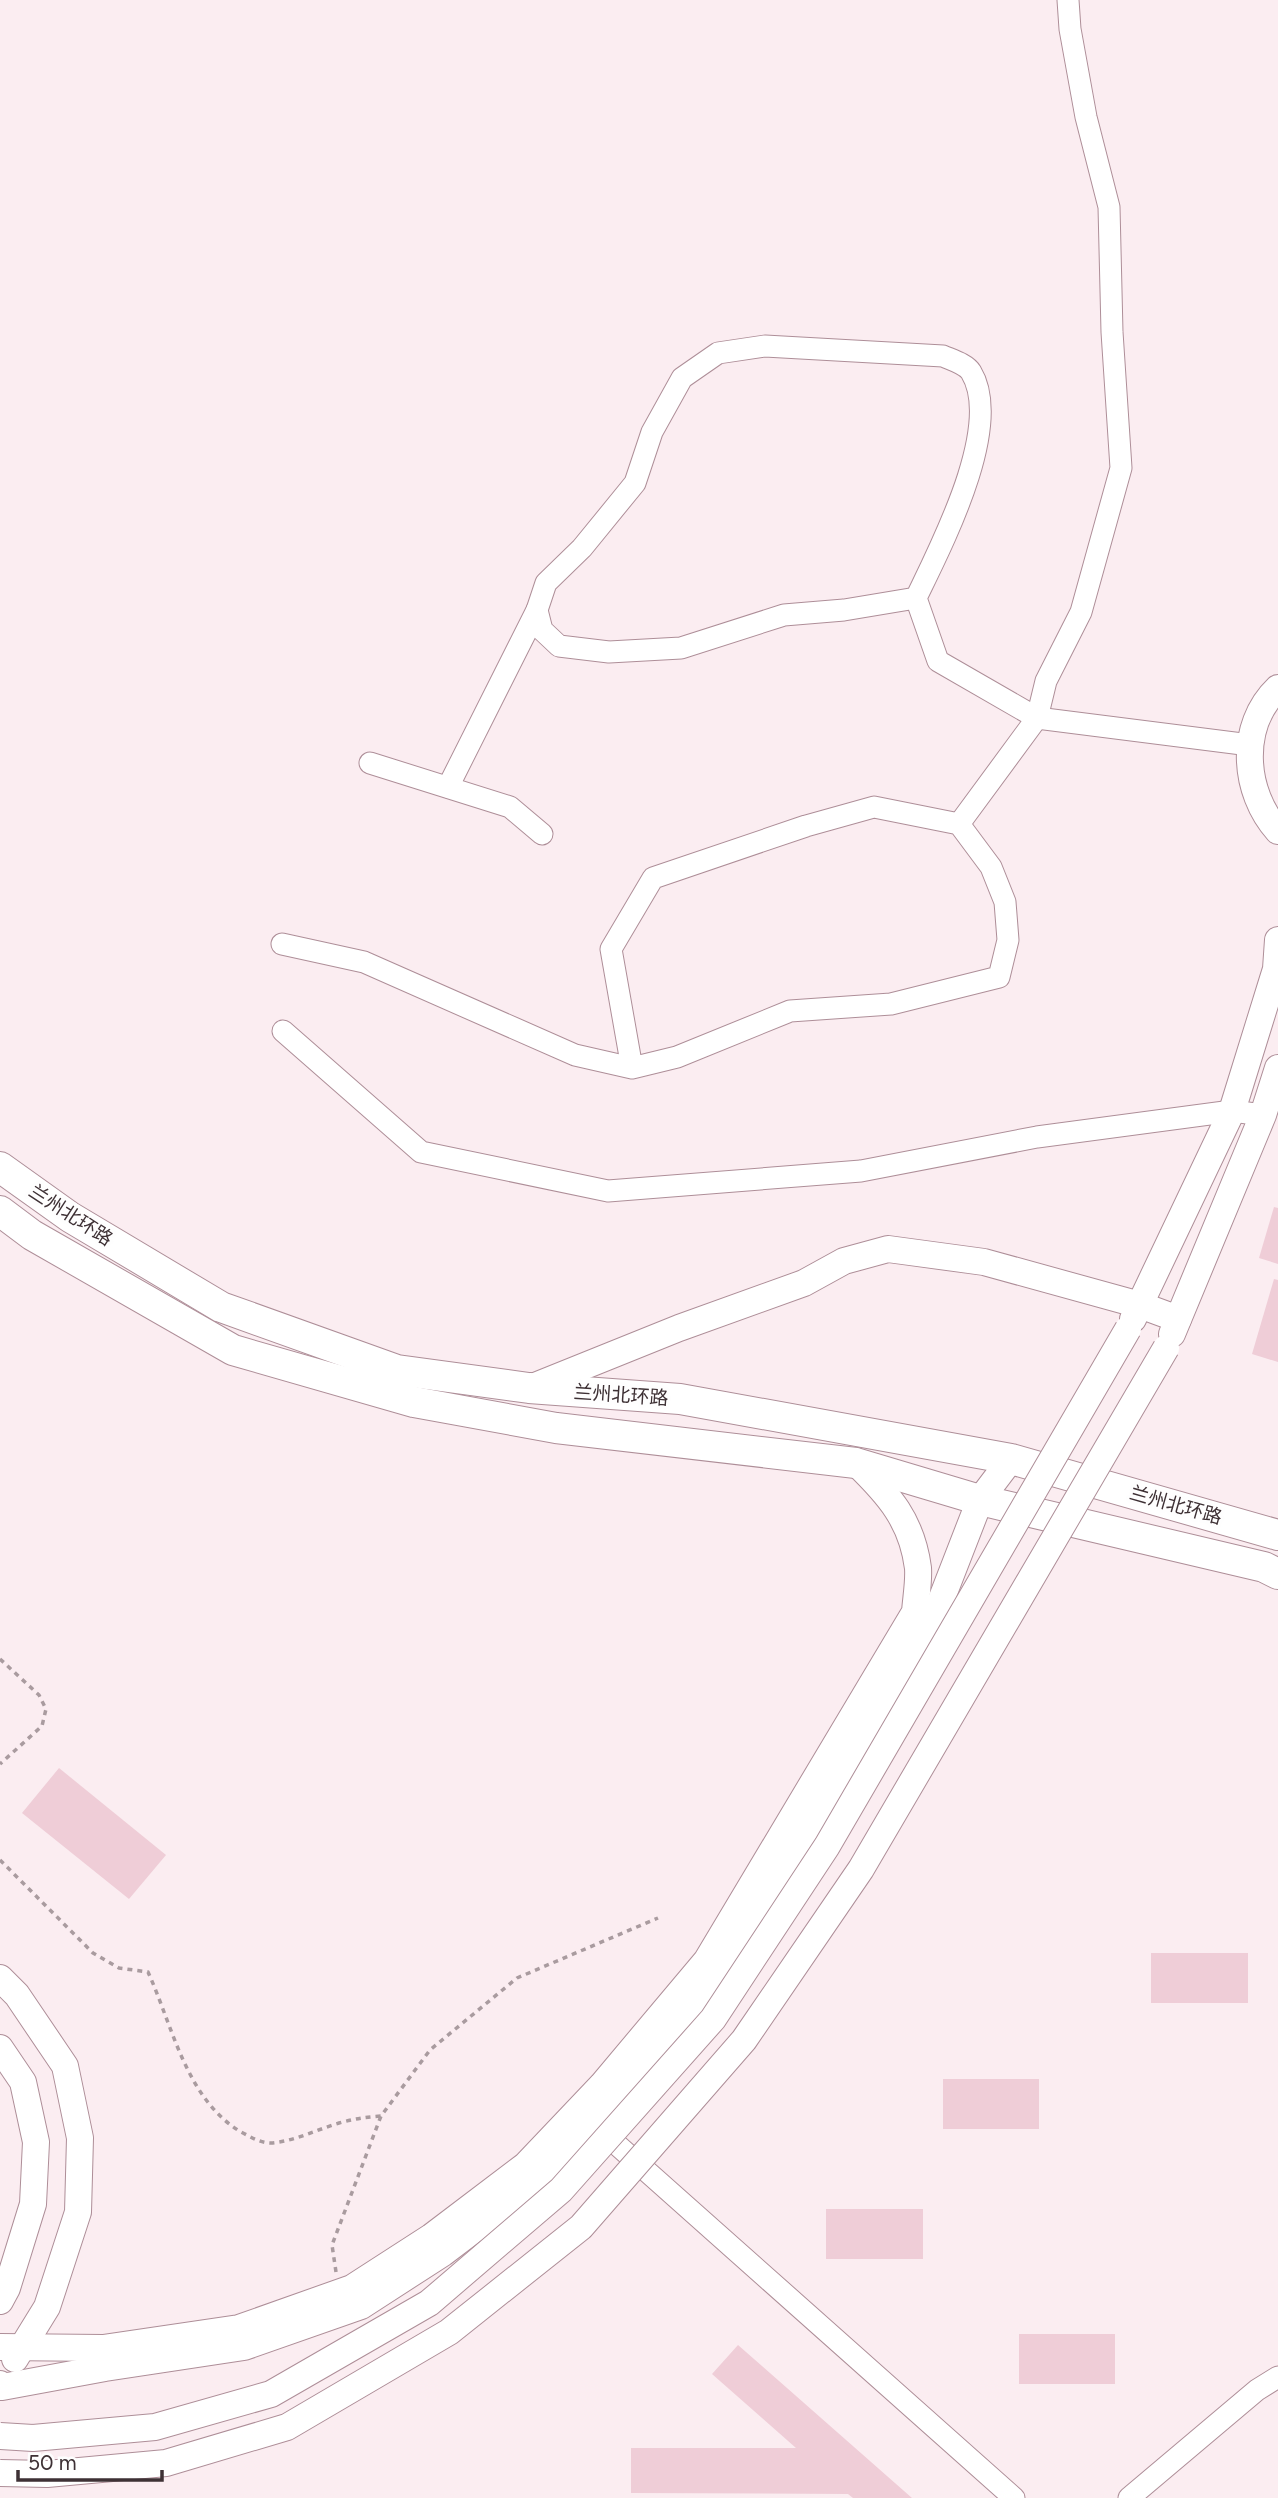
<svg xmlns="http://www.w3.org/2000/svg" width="1278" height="2498" font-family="Figtree,'Noto Sans SC',sans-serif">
  <rect width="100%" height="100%" fill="#fbedf1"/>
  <g fill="#efcdd7">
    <polygon points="1274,1207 1278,1208 1278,1264 1259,1258"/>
    <polygon points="1274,1279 1278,1280 1278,1362 1252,1354"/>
    <polygon points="59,1768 166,1855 129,1899 22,1813"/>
    <rect x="1151" y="1953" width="97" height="50"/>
    <rect x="943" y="2079" width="96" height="50"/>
    <rect x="826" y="2209" width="97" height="50"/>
    <rect x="1019" y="2334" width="96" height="50"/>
    <polygon points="738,2345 912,2498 853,2498 848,2494 631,2493 631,2448 796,2448 712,2374"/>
  </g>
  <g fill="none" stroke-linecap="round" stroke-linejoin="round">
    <defs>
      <g id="minor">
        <path d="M 916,598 L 844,610 L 784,615 L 681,648 L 609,652 L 559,646 L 542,630 L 537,610 L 546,583 L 582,548 L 635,483 L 652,432 L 682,378 L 718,353 L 765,346 L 943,356 C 952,360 966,364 971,372 C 1004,426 941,546 916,598 L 938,661 L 1037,718 L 1250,745"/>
        <polyline points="370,763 510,807 542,834"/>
        <polyline points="448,787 537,610"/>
        <polyline points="959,824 1037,718 1046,681 1081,612 1121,468 1112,332 1109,207 1086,117 1070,29 1068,0"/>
        <polyline points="282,944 364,962 575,1055 632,1068 677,1057 790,1011 891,1004 999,977 1008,940 1005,902 991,867 959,824 874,807 806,826 653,878 611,949 632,1068"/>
        <polyline points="283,1031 421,1152 608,1191 861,1171 1037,1137 1232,1111 1263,1115"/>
        <polyline points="597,2127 1014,2498"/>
        <polyline points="1129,2498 1257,2390 1278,2377"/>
      </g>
      <g id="major">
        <path d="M 1278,688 C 1238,726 1243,792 1278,831"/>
        <polyline points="1133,1319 1232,1111 1276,969 1278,940"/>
        <polyline points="1172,1334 1263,1115 1278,1068"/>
        <polyline points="530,1388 679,1328 804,1283 844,1261 888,1249 984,1262 1140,1305 1178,1319"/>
        <polyline points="0,1978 17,1995 65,2066 80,2138 78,2212 47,2307 15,2359"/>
        <polyline points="0,2048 23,2082 36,2142 33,2204 7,2288 0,2301"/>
        <path d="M 0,2347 L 103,2348 L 239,2328 L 352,2288 L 431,2237 L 526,2165 L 602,2085 L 707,1960 L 915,1612 C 916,1598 919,1582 918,1568 C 912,1521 889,1495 856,1463"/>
        <polyline points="0,2384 2,2387 105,2368 244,2347 361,2306 443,2253 539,2180 617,2098 724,1972 933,1621 980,1500 1011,1459"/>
      </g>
      <g id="highway">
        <polyline points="0,1167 70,1217 221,1307 397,1370 529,1388 680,1399 1011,1459 1278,1535"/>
        <polyline points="0,1211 32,1235 233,1350 414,1402 556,1428 856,1463 980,1500 1264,1567 1278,1574"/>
      </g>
    </defs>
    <use href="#minor" stroke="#ae8e98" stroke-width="23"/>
    <use href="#major" stroke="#ae8e98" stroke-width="28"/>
    <use href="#highway" stroke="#ae8e98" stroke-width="32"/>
    <g stroke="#a99b9f" stroke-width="3.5" stroke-dasharray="5 5" stroke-linecap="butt">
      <polyline points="0,1659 39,1695 46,1709 42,1726 0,1764"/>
      <path d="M 0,1860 L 93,1953 L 119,1968 L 148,1972 C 173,2027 186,2099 241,2132 C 251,2137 260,2143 271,2143 C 295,2141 316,2130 339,2123 C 353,2119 366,2117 381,2116"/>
      <polyline points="336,2272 332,2245 381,2116 430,2050 517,1978 658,1918"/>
    </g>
    <use href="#minor" stroke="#fff" stroke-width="21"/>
    <use href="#major" stroke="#fff" stroke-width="26"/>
    <use href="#highway" stroke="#fff" stroke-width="30"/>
    <defs>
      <g id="major-bridge">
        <polyline points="0,2436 33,2438 155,2427 271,2394 429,2303 561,2190 713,2019 827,1846 1128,1329"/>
        <polyline points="0,2473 47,2474 166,2463 287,2427 449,2332 581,2227 744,2040 861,1869 1166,1348"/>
      </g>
    </defs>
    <use href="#major-bridge" stroke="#ae8e98" stroke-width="28" stroke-linecap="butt"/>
    <use href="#major-bridge" stroke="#fff" stroke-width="26"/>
  </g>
  <g text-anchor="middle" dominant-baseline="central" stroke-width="7" stroke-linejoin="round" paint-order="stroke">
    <g font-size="19" fill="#3e3135" stroke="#fefefe">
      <text transform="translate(71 1215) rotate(33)">兰州北环路</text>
      <text transform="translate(621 1395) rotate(4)">兰州北环路</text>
      <text transform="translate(1176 1505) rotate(16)">兰州北环路</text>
    </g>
  </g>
  <path d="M18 2470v10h144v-10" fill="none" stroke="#3e3135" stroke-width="3.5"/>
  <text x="28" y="2470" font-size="21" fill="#3e3135" stroke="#fefefe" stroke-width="5" paint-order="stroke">50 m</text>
</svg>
